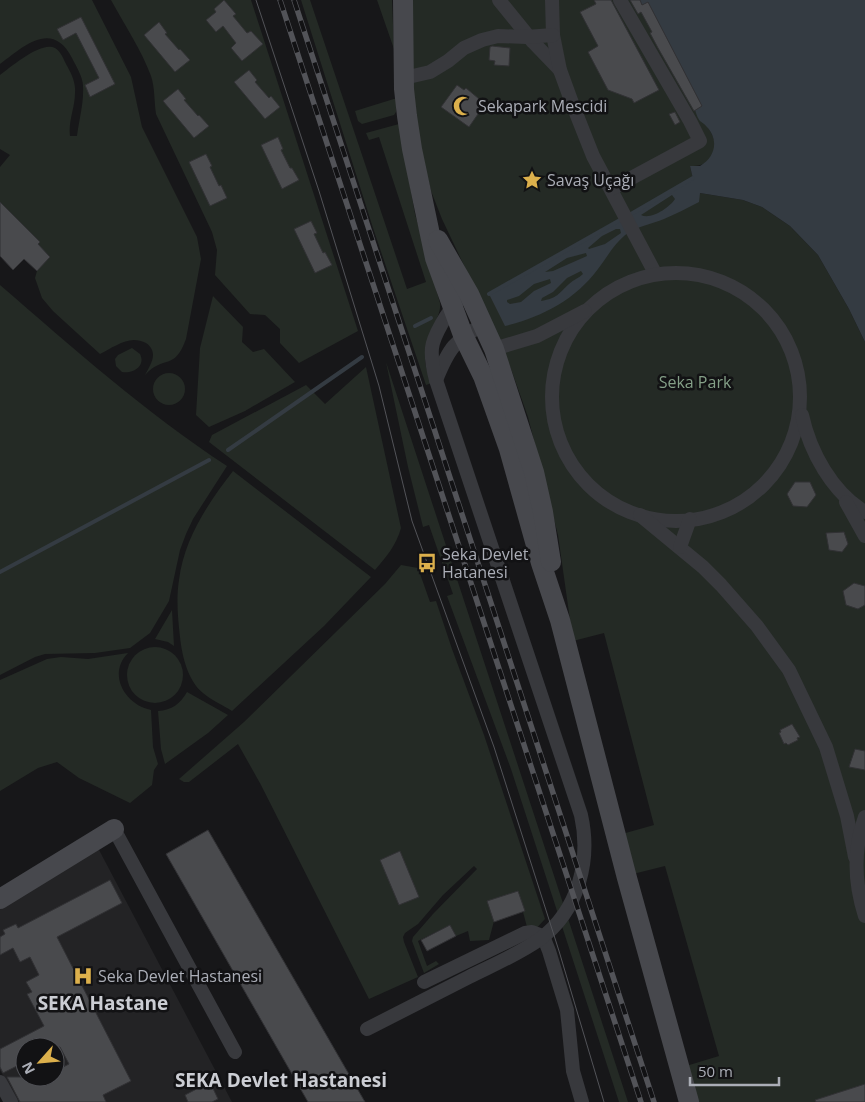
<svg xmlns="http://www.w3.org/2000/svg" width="865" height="1102" font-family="'Open Sans',sans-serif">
  <rect width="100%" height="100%" fill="#171719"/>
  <path fill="#232325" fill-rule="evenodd" d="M 98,848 L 232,1102 L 17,1102 L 0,1070 L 0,905 ZM 25,1047 L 55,1047 L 55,1077 L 25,1077 Z"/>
  <g fill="#242a25">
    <path d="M 0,0 L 92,0 L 131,77 L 142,127 L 197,237 L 201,259 L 186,339 C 174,372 164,354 145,375 C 151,364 159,352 146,343 C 142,341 138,340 134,340 C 123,340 110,349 100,354 L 53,311 L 42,298 L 35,278 L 37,271 L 50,257 L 38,244 L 40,242 L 0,202 L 0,167 L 10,155 L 0,149 L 0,75 C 11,67 41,41 55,48 C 61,52 63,58 66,64 C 71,73 76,82 75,93 C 75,108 68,121 70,136 L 77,136 C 79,120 84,103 83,86 C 83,77 76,66 72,58 C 52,19 23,47 0,64 Z"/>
    <path d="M 111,0 L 251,0 L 358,331 L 299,363 L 280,343 L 280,329 L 265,315 L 250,314 L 215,275 L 217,250 L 212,232 L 156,114 C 154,101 155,88 151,76 C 141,49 124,24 111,0 Z"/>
    <path d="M 301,0 L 310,0 L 407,289 L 426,282 L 379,137 L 369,140 L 366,133 L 399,124 L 415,214 L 440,303 C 441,311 437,318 434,325 C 424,349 421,360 432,383 L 426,385 L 373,228 Z"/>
    <polygon points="377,0 392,0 394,49"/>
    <path d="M 411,0 L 640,0 L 648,2 L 702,106 L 695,110 C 704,123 723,140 711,157 C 706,165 699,166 690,166 L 693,178 L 700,193 L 743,200 L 762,207 L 790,226 L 818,255 L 849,309 L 865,342 L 865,1102 L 697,1102 L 686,1066 L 719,1056 L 665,866 L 633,874 L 622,834 L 654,825 L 604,633 L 573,641 L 558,535 L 528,417 L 511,369 L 487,314 L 442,219 L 431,191 L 421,151 L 413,89 Z"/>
    <polygon points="397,98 396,112 394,115 362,124 358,121 355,111"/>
    <path d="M 0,285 C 73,348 146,413 227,466 L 193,519 L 186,534 L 180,550 L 169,601 L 150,633 L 130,648 L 95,653 L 45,654 L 35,657 L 0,675 Z"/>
    <polygon points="213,296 243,327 242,342 253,352 264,349 295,382 245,411 209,427 196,415 200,348"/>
    <path d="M 132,348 L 140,354 C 146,366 133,374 122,372 L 116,366 L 115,359 L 118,355 Z"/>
    <polygon points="386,362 628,1102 619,1102 511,769 447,596 453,594 429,525 423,527 408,467"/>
    <path d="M 366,367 L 401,528 C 396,546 386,557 375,570 L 209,442 L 212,435 L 306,385 L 325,404 Z"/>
    <circle cx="169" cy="389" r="16"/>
    <path d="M 233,471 L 371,577 L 324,626 L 232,711 C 223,705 211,700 203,693 C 188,681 182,656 180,637 C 178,619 176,599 179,580 C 184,539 208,503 233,471 Z"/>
    <polygon points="401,565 418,568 430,602 436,601 452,649 484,735 545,919 533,932 527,927 523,912 525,911 494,921 489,940 470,941 468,931 456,936 450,925 418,941 427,966 436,961 439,964 424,973 412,941 413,937 433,914 477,869 474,866 443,895 418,924 405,933 403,937 404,942 418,977 369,999 261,785 238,744 189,782 184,782 179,779 244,722 385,584"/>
    <polygon points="172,610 174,646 168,642 155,639"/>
    <circle cx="155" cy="675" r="28"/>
    <path d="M 128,653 C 107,674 125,705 151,710 L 153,747 L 158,764 L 154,770 L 152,785 L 130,803 L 79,778 L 57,762 L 38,768 L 0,791 L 0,680 L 47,659 L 61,657 L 88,659 Z"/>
    <path d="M 187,692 L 228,715 L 208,733 L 165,764 L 161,749 L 158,711 C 172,710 180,704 187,692 Z"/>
  </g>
  <path fill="#343b42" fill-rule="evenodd" d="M 640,0 L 865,0 L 865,342 L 849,309 L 818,255 L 790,226 L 762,207 L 743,200 L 700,193 L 699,202 C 687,208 676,214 664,219 C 652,224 639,226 628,233 C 615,242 608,256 598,269 C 575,300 542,317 505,326 L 489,294 L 693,179 L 690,166 L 700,166 C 716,157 719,139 706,126 C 705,124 702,123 700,121 C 698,119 696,113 695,110 L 702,106 L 648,2 L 642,5 ZM 672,195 L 675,199 C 669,208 651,220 641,215 ZM 616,229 L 620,229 L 621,233 L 605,244 L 589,249 L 588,248 L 602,236 ZM 586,253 L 587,256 L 553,271 L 545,272 L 567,258 ZM 581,271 L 583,274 C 579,278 573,280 569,284 C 558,294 558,298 541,301 L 542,298 L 553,292 L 567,278 ZM 550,279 L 551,283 L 534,291 L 521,302 L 510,304 L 507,302 L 507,300 L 519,296 L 534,284 Z"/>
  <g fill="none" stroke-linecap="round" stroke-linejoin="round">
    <g stroke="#343b42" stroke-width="4">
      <polyline points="631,214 693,178"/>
      <polyline points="489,294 620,220"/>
      <polyline points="415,326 431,318"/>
      <polyline points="228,450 362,357"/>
      <polyline points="0,572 209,460"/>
    </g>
  </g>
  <g fill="#494a4d" stroke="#313134">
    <polygon points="224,0 236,14 233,16 247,33 251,31 263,44 242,61 231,48 236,43 223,26 216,32 206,20 216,12 214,9"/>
    <polygon points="594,0 611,0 659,90 634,103 632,99 608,90 588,52 598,46 580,12 596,4"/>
    <polygon points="630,0 640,0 642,5 648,2 702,106 694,111 658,48 650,33 652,32 641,12 638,14"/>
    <polygon points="81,17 115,84 90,97 85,85 99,78 76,33 63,40 57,29"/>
    <polygon points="159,22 167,33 165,34 179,50 180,49 190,60 175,72 144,35"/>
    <polygon points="492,46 510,48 509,66 494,65 495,61 489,60 490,47"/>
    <polygon points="249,70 257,80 255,82 269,98 271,96 280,107 265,119 234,82"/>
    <polygon points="457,85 464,90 466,88 485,104 469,127 441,107"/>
    <polygon points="178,89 186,99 184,100 198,116 199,115 209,126 194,138 163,101"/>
    <polygon points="675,112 680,122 675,125 669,114"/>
    <polygon points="278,137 283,149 281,150 290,168 292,168 299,180 282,189 261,145"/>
    <polygon points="206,154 212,166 210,167 219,186 221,185 227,198 210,206 189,162"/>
    <polygon points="0,202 40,242 38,244 50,257 37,271 24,259 13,270 0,256"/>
    <polygon points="311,221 317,233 314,234 323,253 325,252 332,265 315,273 294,229"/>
    <polygon points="795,482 810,482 816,495 807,507 793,506 787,494"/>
    <polygon points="844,532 848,544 842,552 829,550 826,533"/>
    <polygon points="854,583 865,586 865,605 858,609 846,605 843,591"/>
    <polygon points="792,724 800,737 797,738 798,740 788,745 786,743 784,744 779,733 781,732 780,730"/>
    <polygon points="855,749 865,751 865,770 849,767"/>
    <polygon points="208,830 365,1102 308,1102 166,854"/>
    <polygon points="400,851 419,897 399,905 380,860"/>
    <polygon points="110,880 122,903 57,937 131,1081 103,1095 106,1102 20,1102 7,1077 55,1077 55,1071 69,1064 60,1047 25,1047 25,1062 3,1073 0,1067 0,1049 44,1026 27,994 32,992 26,982 39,975 30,957 20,962 13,948 0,955 0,937 5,934 3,930 16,924 18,928"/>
    <polygon points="518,891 525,911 494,922 487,901"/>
    <polygon points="450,925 456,936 427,951 421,940"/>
    <polygon points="210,1082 218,1099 212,1102 188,1102 185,1095"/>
    <polygon points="865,1084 865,1102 816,1102 815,1100"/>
  </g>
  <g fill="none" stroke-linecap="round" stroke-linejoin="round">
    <g stroke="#38393d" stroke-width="14">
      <polyline points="499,0 533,42 560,70"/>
      <polyline points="552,0 553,35 560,70 572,103 593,156 655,273"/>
      <polyline points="404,78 430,72 448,61 464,48 482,40 498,36 526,37 553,35"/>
      <polyline points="611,189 700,141 690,121 620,0"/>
      <circle cx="676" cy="397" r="124"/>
      <polyline points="494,349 537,336 585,311"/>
      <path d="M 436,380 C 449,348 454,341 484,324"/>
      <path d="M 802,415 C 810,452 832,492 865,512"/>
      <polyline points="846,502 865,536"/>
      <polyline points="640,515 703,567 721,585 757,626 789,670 826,747 847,816 855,857"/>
      <polyline points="680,547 690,519"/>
      <path d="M 865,817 C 853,850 854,882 865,916"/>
      <polyline points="114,829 235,1052"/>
      <polyline points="424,982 525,933 532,932 540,935 545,941 549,951 567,1010 573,1071 582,1102"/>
      <path d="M 367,1029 C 401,1012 435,994 469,977 C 493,965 519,954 540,939 C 579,910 591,860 581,815 L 436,380 C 433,369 431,359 432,348 C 433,337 448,310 457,303"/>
      <polyline points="0,1082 11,1102"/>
    </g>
    <g stroke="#47484d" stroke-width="20">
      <polyline points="403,0 404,89 407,116 412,149 435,258 463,335 483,376 509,449 541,563 560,620 627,878 689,1102"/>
      <polyline points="438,240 469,294 494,349 534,472 543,512 551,562"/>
      <polyline points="0,899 114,829"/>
    </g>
    <polyline stroke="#525358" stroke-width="1" points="256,0 319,191 379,386 412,521 494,747 559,951 604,1102"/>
    <defs>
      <g id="rail">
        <polyline points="280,0 641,1102"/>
        <polyline points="294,0 654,1102"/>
      </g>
    </defs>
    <use href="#rail" stroke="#525358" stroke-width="5.5"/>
    <use href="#rail" stroke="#121214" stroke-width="4" stroke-dasharray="11" stroke-linecap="butt"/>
  </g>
  <defs>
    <symbol id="mosque-bare" viewBox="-9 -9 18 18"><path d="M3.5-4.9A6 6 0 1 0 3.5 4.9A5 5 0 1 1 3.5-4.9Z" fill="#dcb04c" stroke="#121214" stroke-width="2.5" paint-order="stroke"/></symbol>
    <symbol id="sight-bare" viewBox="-9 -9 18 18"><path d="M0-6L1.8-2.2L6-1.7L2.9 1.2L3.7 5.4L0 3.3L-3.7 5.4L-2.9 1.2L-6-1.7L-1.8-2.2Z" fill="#dcb04c" stroke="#121214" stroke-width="2.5" paint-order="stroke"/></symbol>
    <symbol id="bus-bare" viewBox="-9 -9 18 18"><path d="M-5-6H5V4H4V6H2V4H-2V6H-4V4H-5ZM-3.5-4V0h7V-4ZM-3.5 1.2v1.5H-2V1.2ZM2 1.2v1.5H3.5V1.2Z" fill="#dcb04c" stroke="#121214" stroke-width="2.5" paint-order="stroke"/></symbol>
    <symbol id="hospital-bare" viewBox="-9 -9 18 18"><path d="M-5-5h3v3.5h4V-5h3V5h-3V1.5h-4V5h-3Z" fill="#dcb04c" stroke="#121214" stroke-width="2.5" paint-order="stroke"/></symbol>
  </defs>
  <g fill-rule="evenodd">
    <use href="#mosque-bare" x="449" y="92" width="28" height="28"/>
    <use href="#sight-bare" x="518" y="166" width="28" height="28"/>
    <use href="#bus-bare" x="413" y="549" width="28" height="28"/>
    <use href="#hospital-bare" x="69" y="962" width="28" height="28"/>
  </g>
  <g text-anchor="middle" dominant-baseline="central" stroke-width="5" stroke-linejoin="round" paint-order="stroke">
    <g font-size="16" fill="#abaeb7" stroke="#121214" text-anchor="start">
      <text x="478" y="106">Sekapark Mescidi</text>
      <text x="547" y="180">Savaş Uçağı</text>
      <text x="442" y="554">Seka Devlet<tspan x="442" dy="18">Hatanesi</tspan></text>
      <text x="98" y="976">Seka Devlet Hastanesi</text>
    </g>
    <g font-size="16" fill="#849f87" stroke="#121214">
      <text x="695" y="382">Seka Park</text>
    </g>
    <g font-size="19" font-weight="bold" fill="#cbcdd3" stroke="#121214">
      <text x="103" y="1003">SEKA Hastane</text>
      <text x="281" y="1080">SEKA Devlet Hastanesi</text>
    </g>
  </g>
  <g transform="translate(40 1062) rotate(243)"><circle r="24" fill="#121214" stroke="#4f5055"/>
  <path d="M0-4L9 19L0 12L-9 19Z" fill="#dcb04c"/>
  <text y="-8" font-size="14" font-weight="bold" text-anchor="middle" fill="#abaeb7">N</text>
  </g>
  <path d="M690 1077v8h89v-8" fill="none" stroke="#abaeb7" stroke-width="2.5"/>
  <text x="698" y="1077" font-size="15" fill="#abaeb7" stroke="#121214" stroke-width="4" paint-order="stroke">50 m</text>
</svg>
